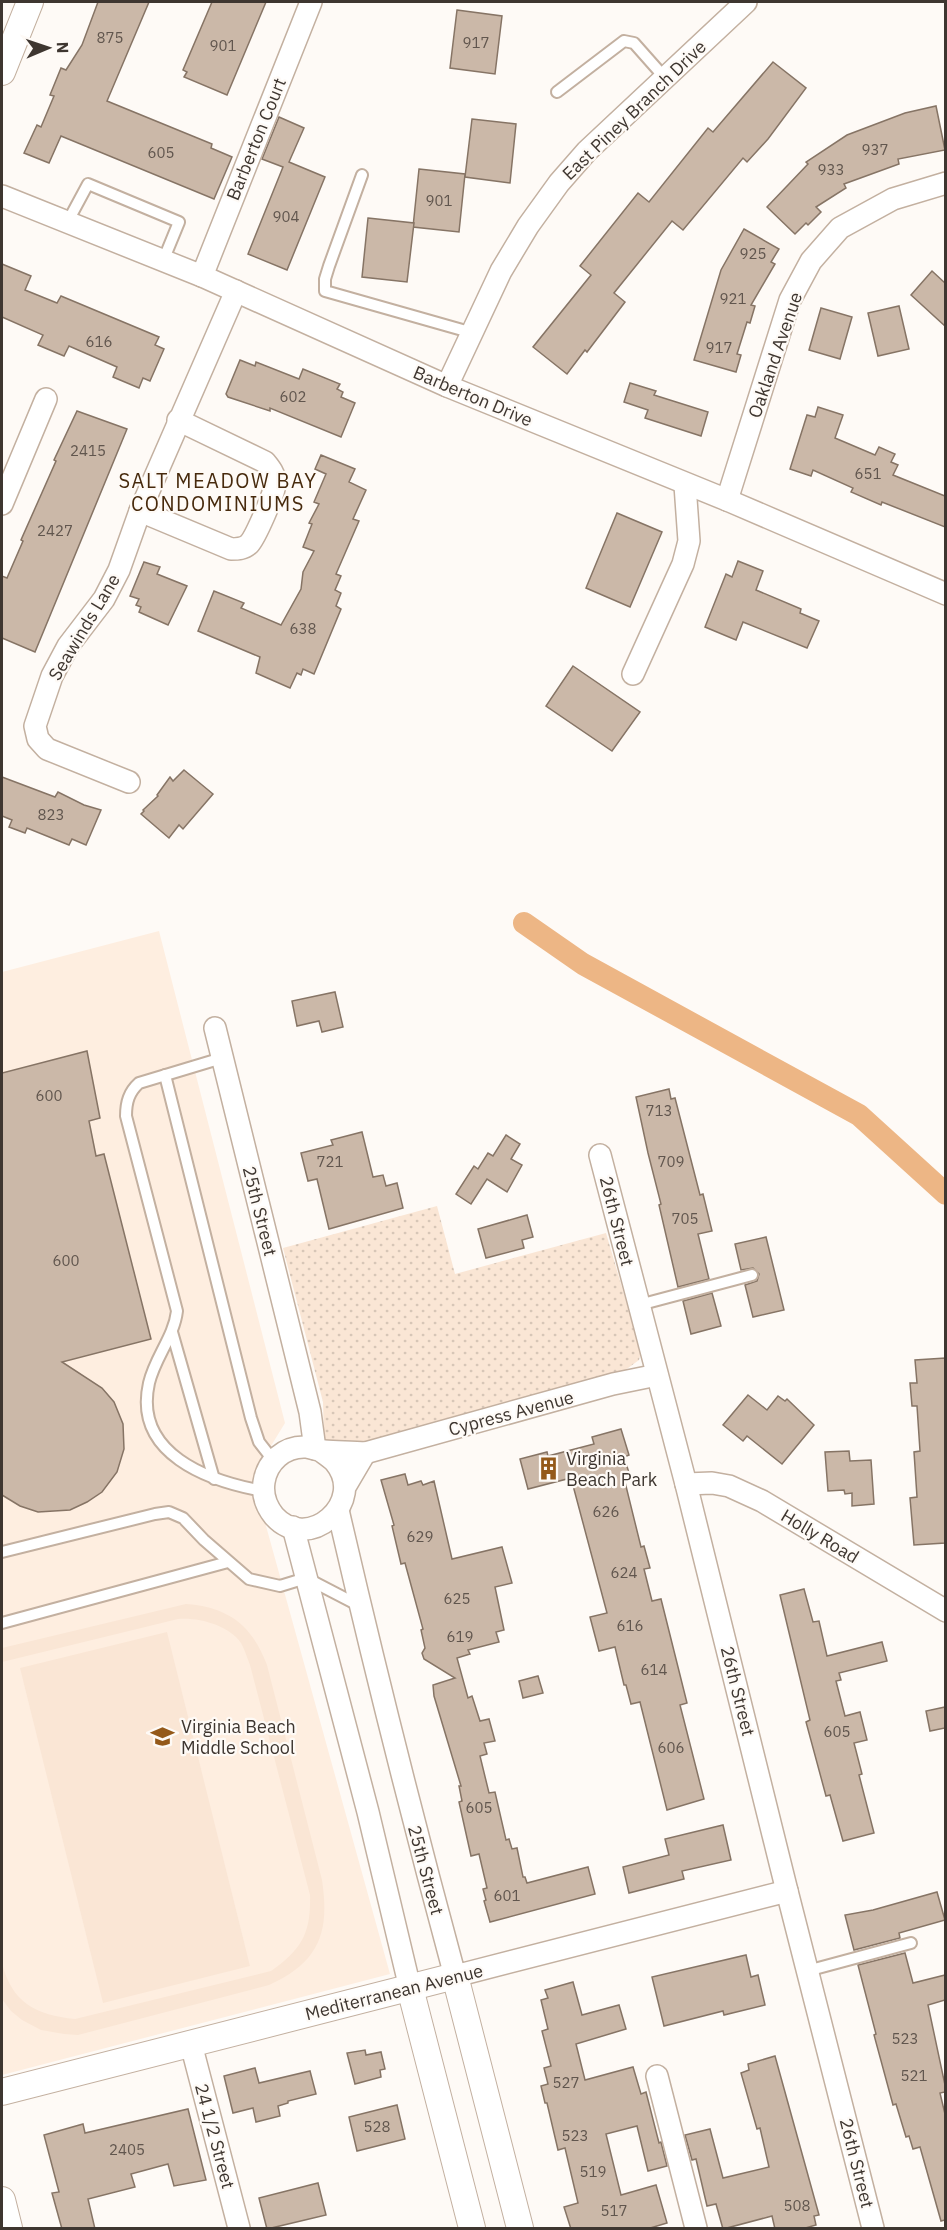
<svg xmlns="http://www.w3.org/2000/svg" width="947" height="2230" font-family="'IBM Plex Sans',sans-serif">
  <defs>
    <pattern id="green-dots" width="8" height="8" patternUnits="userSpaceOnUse" patternTransform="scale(1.5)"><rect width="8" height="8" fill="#fae6d5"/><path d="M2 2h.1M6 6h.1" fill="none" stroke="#d7c6b7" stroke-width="1.8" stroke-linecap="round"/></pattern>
  </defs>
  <rect width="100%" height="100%" fill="#fefaf6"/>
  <polygon fill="#feeee0" points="159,931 285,1423 263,1459 258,1497 390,1974 2,2075 2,972"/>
  <polygon fill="url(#green-dots)" points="437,1206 455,1274 606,1233 641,1352 639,1360 624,1371 344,1447 328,1445 324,1439 323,1402 283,1248"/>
  <g fill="#fae6d5">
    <path d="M 186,1604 C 228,1607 252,1625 267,1665 L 322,1880 C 330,1933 319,1962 269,1985 L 78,2035 L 64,2034 L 41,2030 L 22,2020 L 11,2011 L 2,1999 L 2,1963 C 12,2003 36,2015 75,2019 L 271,1971 C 302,1949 311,1933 310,1895 L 250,1665 C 247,1658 245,1650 241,1643 C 229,1625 198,1617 178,1619 L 2,1662 L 2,1648 Z"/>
    <polygon points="167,1632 250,1966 103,2003 20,1668"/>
  </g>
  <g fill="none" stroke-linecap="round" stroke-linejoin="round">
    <polyline stroke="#edb685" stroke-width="22" points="524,923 583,964 859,1115 946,1194"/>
  </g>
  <g fill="#cbb8a8" stroke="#867465" stroke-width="1.5">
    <polygon points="98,2 149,2 107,101 212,144 211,148 232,157 214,199 61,136 49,163 24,153 37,125 41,127 54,96 50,95 61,68 66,70 82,45"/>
    <polygon points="212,2 266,2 227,95 184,77 187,72 183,70"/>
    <polygon points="457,10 502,16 495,74 450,68"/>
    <polygon points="773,62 806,88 768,139 747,162 743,158 683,230 672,221 614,293 625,302 587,352 585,350 567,374 533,347 591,275 580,266 638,193 649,202 708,128 713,132"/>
    <polygon points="936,106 945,150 898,159 899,164 844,184 846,188 816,207 821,212 808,225 806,223 795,234 767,207 808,164 806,162 847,135 905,113"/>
    <polygon points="279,117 304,128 289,162 325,177 287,270 248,254 283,167 262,159"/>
    <polygon points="472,119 516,124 510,183 465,177"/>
    <polygon points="419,169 465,174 459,232 413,227"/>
    <polygon points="368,218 414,223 407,282 362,277"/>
    <polygon points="744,229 779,249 771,262 775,264 751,305 755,306 750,323 747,322 737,354 741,355 736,372 694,360 721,270"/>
    <polygon points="2,264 31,276 25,290 57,303 61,296 159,337 155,345 164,349 150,381 143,378 139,388 113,377 117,367 69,346 64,356 38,345 43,335 2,317"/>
    <polygon points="932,271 945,283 945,326 911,295"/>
    <polygon points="899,306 909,349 878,356 868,313"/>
    <polygon points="821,308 852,317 840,359 809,350"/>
    <polygon points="240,360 255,366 256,362 299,379 303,369 340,384 337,389 343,392 341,397 355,403 341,437 270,408 270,411 228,397 226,394"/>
    <polygon points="630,383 656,391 654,395 708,412 701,436 645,418 648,410 624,402"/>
    <polygon points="818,407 843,415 835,438 875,455 879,447 895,454 891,462 898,465 893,475 945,496 945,527 882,502 881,505 851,492 853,488 813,470 811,476 790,469 807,415 815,417"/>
    <polygon points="77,411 127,429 35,652 2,638 2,576 7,578 23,541 21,540 56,461 54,460"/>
    <polygon points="321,455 355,469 349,482 366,490 353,519 359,521 336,574 341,576 335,590 341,593 336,606 341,609 314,674 303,669 301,675 297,673 290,688 256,673 260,657 198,631 214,591 244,603 241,608 281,625 301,589 303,572 314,551 303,547 312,524 309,523 319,504 314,502 326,474 315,469"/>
    <polygon points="617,513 662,532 630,607 586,588"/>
    <polygon points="738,561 763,571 756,590 801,609 800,613 819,621 807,648 743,622 736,640 705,627 726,574 732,577"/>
    <polygon points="144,562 160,567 157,574 187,586 168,625 139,612 141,607 136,605 139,599 130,596"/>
    <polygon points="573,666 640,712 612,751 546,706"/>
    <polygon points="184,770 213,794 183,829 179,825 169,838 141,814 144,811 143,810 158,796 157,795 170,777 173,781"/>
    <polygon points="2,777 55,797 58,792 84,805 101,810 86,845 72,839 69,845 27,828 25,833 9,827 12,820 2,816"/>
    <polygon points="335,992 343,1027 322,1032 319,1021 297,1026 292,1001"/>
    <polygon points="87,1051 100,1118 89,1121 96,1156 104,1154 151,1339 62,1362 102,1388 114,1402 123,1424 124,1449 117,1472 102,1492 87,1502 70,1510 38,1512 20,1506 2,1495 2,1073"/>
    <polygon points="669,1089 671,1099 675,1098 700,1195 703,1194 712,1231 698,1234 709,1279 678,1287 659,1205 661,1204 648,1153 636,1097"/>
    <polygon points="362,1132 373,1177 383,1175 386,1186 397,1183 403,1208 329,1229 317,1179 308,1181 301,1153 333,1145 331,1140"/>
    <polygon points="506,1135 520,1144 511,1159 522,1165 507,1192 487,1179 471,1204 456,1194 474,1166 478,1169 488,1153 493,1156"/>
    <polygon points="527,1215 533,1237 522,1240 524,1248 486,1258 478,1229"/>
    <polygon points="766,1237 784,1310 753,1317 745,1285 757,1281 759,1274 753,1268 741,1270 735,1244"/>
    <polygon points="712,1293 721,1326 691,1334 683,1301"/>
    <polygon points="945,1358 945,1543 914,1545 910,1498 917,1497 914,1452 920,1451 917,1406 912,1406 910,1383 917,1383 915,1360"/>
    <polygon points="748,1395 767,1410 778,1396 785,1401 787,1399 814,1425 782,1464 747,1436 743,1441 723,1425"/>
    <polygon points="621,1429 629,1455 624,1457 630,1476 624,1478 641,1547 644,1546 650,1568 644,1569 652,1601 661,1599 687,1703 680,1705 704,1799 667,1810 640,1702 631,1704 626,1685 624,1685 615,1647 599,1651 590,1617 607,1613 571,1478 528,1489 520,1459 547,1452 548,1456 594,1444 592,1437"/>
    <polygon points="849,1451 850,1461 871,1460 874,1504 852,1506 852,1493 845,1494 844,1490 828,1491 825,1452"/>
    <polygon points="405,1474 408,1485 421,1481 423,1485 434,1481 452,1559 502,1547 512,1583 495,1587 504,1630 496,1632 499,1642 468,1650 470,1654 457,1658 468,1698 472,1696 480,1721 489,1719 495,1741 484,1743 487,1754 480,1756 489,1793 495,1792 506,1840 509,1839 512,1849 517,1848 523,1877 525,1877 527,1883 588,1867 595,1894 490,1922 484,1901 486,1900 483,1889 487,1888 479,1854 471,1856 459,1802 462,1801 459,1786 461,1786 434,1696 433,1685 455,1678 424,1659 422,1653 425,1648 421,1630 423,1629 405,1563 401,1564 392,1526 394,1525 381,1480"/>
    <polygon points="804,1589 813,1622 819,1621 827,1656 882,1642 887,1661 839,1673 841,1680 836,1681 845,1716 860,1712 867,1740 854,1743 862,1774 859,1775 874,1833 843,1841 830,1795 826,1796 806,1722 810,1720 780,1595"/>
    <polygon points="538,1676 543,1693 523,1698 519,1681"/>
    <polygon points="945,1707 945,1728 930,1731 926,1711"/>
    <polygon points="723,1825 731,1860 682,1871 684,1879 629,1893 623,1867 669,1855 665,1839"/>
    <polygon points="937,1892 945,1920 899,1933 900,1938 854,1950 845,1915 873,1910"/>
    <polygon points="905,1953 913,1983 945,1975 945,2000 928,2005 945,2085 945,2092 940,2093 945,2114 945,2220 941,2221 920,2147 913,2149 909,2136 906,2137 896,2104 893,2105 874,2035 876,2034 858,1965"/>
    <polygon points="746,1955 751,1977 758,1975 765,2005 724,2015 723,2011 664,2026 652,1977"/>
    <polygon points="573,1982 582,2015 619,2005 626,2029 576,2044 585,2080 633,2067 641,2094 646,2092 659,2143 661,2142 667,2166 648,2171 637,2126 606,2134 621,2195 656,2185 667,2223 647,2229 571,2229 564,2207 578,2203 565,2148 558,2150 547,2103 545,2103 541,2086 548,2084 544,2068 551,2066 542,2031 548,2029 541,2000 548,1998 545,1990"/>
    <polygon points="365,2050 366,2055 381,2052 385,2069 380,2070 381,2077 355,2084 347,2053"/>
    <polygon points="775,2056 819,2215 814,2216 816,2225 802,2229 775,2229 772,2216 723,2229 716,2204 707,2206 696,2159 692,2160 685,2135 710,2129 723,2178 769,2167 760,2128 757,2129 741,2073 749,2070 748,2064"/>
    <polygon points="255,2068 259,2083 310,2071 316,2094 288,2101 288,2103 278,2106 280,2116 256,2122 253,2108 233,2113 224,2076"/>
    <polygon points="397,2105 405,2139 357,2151 349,2117"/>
    <polygon points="188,2109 206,2180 174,2186 168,2164 131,2174 135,2187 88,2199 95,2229 62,2229 52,2193 59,2192 44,2135 83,2124 85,2133"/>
    <polygon points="318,2183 326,2215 267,2229 259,2198"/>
  </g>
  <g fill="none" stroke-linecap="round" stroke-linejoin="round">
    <defs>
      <g id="service">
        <polyline points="557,92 624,41 634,43 665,78"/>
        <polyline points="362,175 329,266 325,279 325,291 473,333"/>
        <polyline points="67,223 88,184 179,222 163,261"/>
        <path d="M 222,1058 L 139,1083 C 129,1092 126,1102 126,1116 L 177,1311 C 174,1337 155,1357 149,1383 C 133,1454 208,1481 263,1491"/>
        <polyline points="165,1075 251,1418 259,1442 273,1460"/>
        <polyline points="639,1305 752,1275"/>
        <polyline points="172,1332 214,1479"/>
        <polyline points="2,1552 155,1514 169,1512 183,1518 204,1540 249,1579 280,1586 306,1578 360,1606"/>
        <polyline points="2,1623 228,1562"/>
        <polyline points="807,1971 911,1943"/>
      </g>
      <g id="minor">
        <polyline points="2,196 202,276 447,386 727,500 946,594"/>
        <polyline points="202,276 311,2"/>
        <polyline points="447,386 501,271 528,226 559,183 587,151 746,2"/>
        <polyline points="727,500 790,300 811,261 840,228 893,199 946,183"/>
        <polyline points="2,504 46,399"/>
        <path d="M 140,511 L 231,549 C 238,549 244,549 249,544 C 255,538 276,491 275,483 C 275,474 270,468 265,462 L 178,420"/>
        <polyline points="633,674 683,564 689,541 685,485"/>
        <polyline points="129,782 47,749 38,739 35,726 52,676 68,646 104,599 119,570 140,511 236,291"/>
        <polyline points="215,1028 310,1412 315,1449"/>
        <polyline points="600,1155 686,1484 787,1891 873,2228"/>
        <path d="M 321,1451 C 325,1454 331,1458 335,1462 C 368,1502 308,1554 274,1516 C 266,1506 262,1495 264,1482 C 267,1462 284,1446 306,1447 C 312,1448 318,1450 324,1451 C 337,1452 351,1452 365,1453 L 345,1487"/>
        <polyline points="365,1453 613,1384 657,1375"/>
        <polyline points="686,1484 712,1483 729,1486 762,1501 946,1611"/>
        <path d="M 338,1510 C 374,1666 413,1821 455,1976 L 787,1891"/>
        <polyline points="293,1527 368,1812 410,1988"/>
        <polyline points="191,2044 239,2228"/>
        <polyline points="657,2076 696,2228"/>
      </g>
      <g id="tertiary">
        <polyline points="2,72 30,2"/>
        <polyline points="410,1988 472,2228"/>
        <polyline points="2,2092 455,1976 520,2228"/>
        <polyline points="2,2200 9,2228"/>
      </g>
    </defs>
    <use href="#service" stroke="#c3b0a0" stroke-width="14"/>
    <use href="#minor" stroke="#c3b0a0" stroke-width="24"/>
    <use href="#tertiary" stroke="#c3b0a0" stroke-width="28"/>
    <use href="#service" stroke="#fff" stroke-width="10"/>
    <use href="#minor" stroke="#fff" stroke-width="21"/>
    <use href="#tertiary" stroke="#fff" stroke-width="26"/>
  </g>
  <defs>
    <symbol id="building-bare" viewBox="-9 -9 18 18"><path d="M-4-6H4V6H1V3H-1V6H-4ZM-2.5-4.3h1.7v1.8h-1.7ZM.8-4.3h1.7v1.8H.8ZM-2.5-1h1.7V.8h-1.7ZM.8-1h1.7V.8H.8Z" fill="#945919" stroke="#fefaf6" stroke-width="2.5" paint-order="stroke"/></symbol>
    <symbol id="school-bare" viewBox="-9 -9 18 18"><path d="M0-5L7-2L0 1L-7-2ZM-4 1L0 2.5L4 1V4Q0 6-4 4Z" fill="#945919" stroke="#fefaf6" stroke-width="2.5" paint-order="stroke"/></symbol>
  </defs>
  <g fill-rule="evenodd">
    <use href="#building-bare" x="532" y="1452" width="33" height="33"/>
    <use href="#school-bare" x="146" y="1720" width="33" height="33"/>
  </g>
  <g text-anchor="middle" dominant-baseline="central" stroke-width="4.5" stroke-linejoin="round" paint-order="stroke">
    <g font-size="15" fill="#61564e">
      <text x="110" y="37">875</text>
      <text x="476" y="42">917</text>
      <text x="223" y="45">901</text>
      <text x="875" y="149">937</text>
      <text x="161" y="152">605</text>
      <text x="831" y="169">933</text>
      <text x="439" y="200">901</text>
      <text x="286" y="216">904</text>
      <text x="753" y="253">925</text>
      <text x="733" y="298">921</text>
      <text x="99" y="341">616</text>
      <text x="719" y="347">917</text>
      <text x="293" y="396">602</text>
      <text x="88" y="450">2415</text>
      <text x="868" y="473">651</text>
      <text x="55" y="530">2427</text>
      <text x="303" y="628">638</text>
      <text x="51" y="814">823</text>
      <text x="49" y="1095">600</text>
      <text x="659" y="1110">713</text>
      <text x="330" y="1161">721</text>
      <text x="671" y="1161">709</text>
      <text x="685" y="1218">705</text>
      <text x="66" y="1260">600</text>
      <text x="606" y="1511">626</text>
      <text x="420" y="1536">629</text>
      <text x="624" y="1572">624</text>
      <text x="457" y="1598">625</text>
      <text x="630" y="1625">616</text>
      <text x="460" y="1636">619</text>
      <text x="654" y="1669">614</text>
      <text x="837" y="1731">605</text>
      <text x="671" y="1747">606</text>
      <text x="479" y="1807">605</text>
      <text x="507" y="1895">601</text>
      <text x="905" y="2038">523</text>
      <text x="914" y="2075">521</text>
      <text x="566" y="2082">527</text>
      <text x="377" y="2126">528</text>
      <text x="575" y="2135">523</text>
      <text x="127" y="2149">2405</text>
      <text x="593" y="2171">519</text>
      <text x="797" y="2205">508</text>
      <text x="614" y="2210">517</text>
    </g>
    <g font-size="18" fill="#3e3630" stroke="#fefaf6">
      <text transform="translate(634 110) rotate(-44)">East Piney Branch Drive</text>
      <text transform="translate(256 139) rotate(-68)">Barberton Court</text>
      <text transform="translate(775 355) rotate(-71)">Oakland Avenue</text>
      <text transform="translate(473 396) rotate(23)">Barberton Drive</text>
      <text transform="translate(84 627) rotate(-59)">Seawinds Lane</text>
      <text transform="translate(260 1211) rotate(76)">25th Street</text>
      <text transform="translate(617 1221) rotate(76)">26th Street</text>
      <text transform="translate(511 1413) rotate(-15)">Cypress Avenue</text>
      <text transform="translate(820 1536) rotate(31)">Holly Road</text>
      <text transform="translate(738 1691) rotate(76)">26th Street</text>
      <text transform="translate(426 1870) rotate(75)">25th Street</text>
      <text transform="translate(394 1992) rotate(-14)">Mediterranean Avenue</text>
      <text transform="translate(215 2136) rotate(75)">24 1/2 Street</text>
      <text transform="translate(857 2163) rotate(76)">26th Street</text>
    </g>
    <g font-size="18" fill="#3e3630" stroke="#fefaf6" text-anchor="start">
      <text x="566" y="1458">Virginia<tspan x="566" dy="21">Beach Park</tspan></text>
      <text x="181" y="1726">Virginia Beach<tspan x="181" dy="21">Middle School</tspan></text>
    </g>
    <g font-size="20" letter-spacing="1.5" fill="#472a0d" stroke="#fefaf6">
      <text x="218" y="480">SALT MEADOW BAY<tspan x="218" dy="23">CONDOMINIUMS</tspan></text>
    </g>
  </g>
  <rect width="947" height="2230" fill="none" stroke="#3e3630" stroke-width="6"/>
  <g transform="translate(48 48) rotate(88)" stroke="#fefaf6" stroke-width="4.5" paint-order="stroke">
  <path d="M0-4.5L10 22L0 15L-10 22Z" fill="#3e3630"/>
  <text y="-9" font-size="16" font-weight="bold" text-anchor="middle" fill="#3e3630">N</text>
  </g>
</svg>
